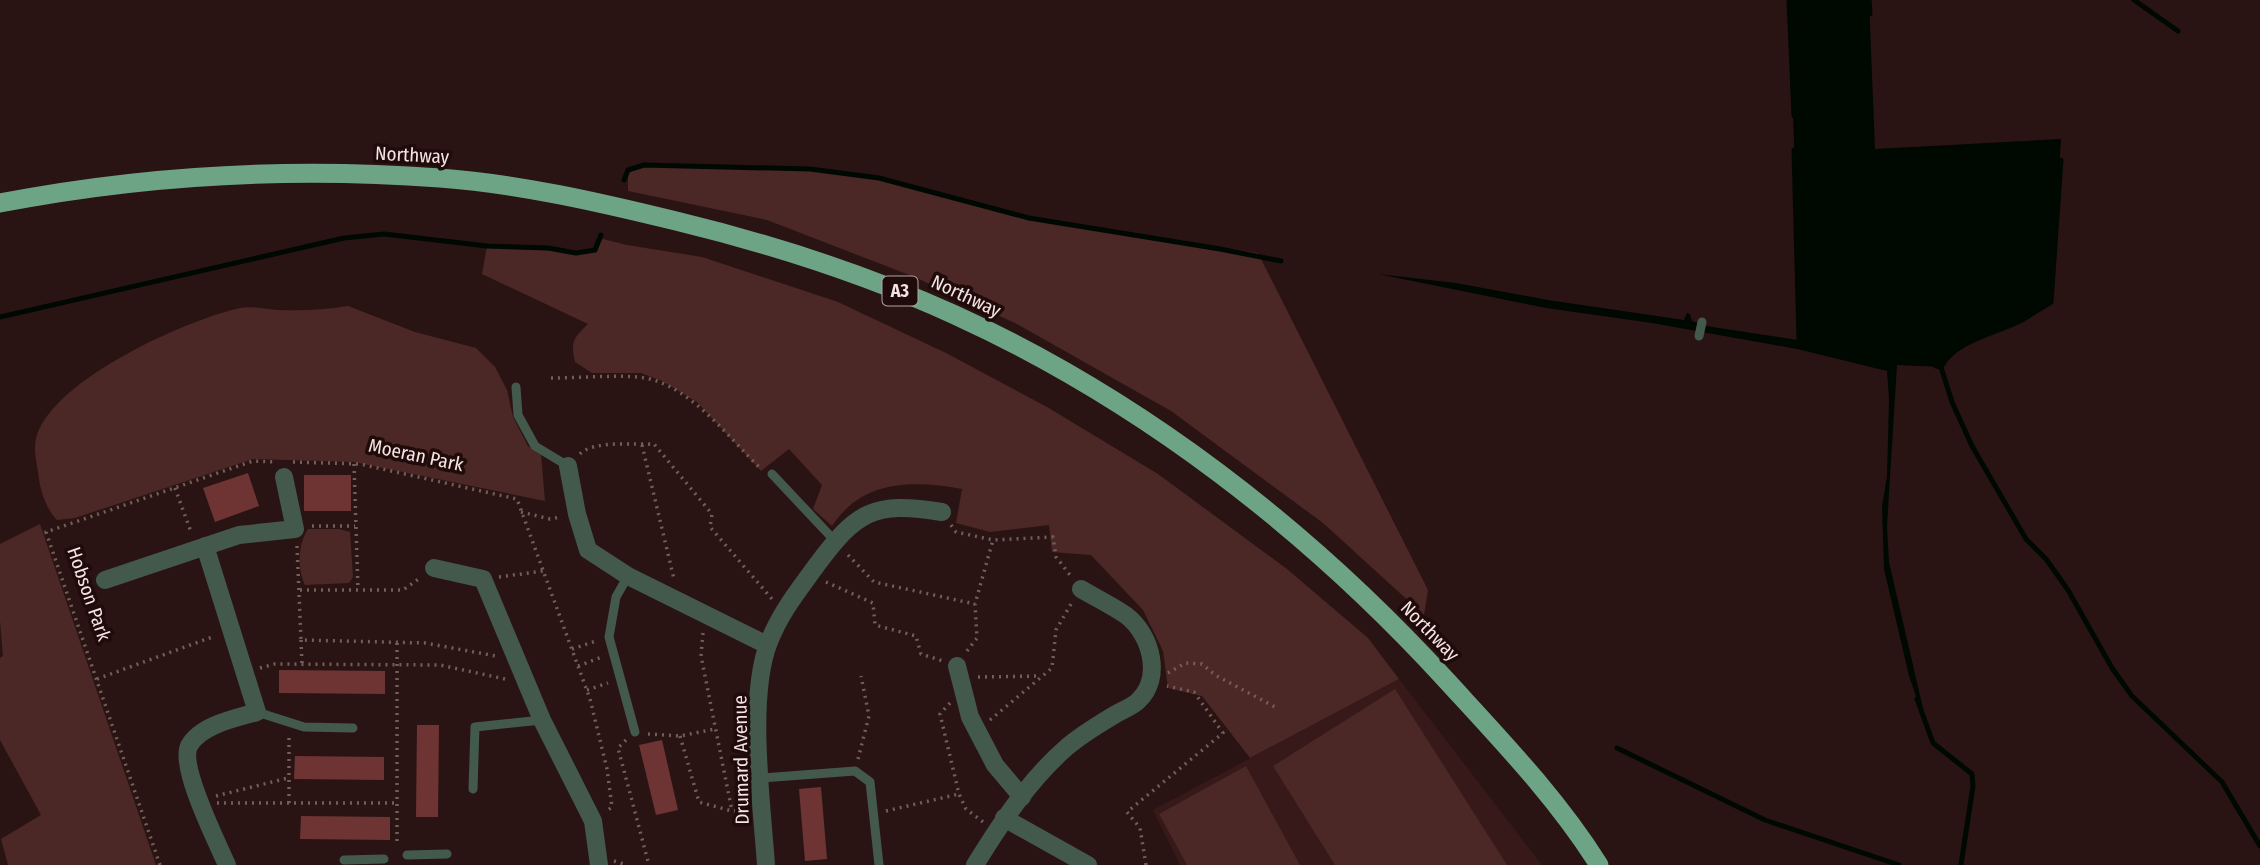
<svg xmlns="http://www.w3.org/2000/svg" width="2260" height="865" font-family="'Fira Sans Condensed',sans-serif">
  <rect width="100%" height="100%" fill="#2a1413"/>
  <polygon fill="#361918" points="1399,679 1542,865 1180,865 1153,810"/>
  <g fill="#4b2726">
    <polygon points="644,165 810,169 879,178 1029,218 1258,253 1428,590 1424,615 1323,523 1171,411 1015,323 912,276 767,220 628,191 628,170"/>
    <path d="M 599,238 L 627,245 L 702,257 L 838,302 L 946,353 L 1047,407 L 1158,474 L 1287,569 L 1368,638 L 1399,679 L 1250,758 L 1202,696 L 1168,688 L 1163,651 L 1143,610 L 1091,555 L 1052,552 L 1049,525 L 990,532 L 956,523 L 962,489 C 912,480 862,480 832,526 L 813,509 L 822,485 L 789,449 L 761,471 L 697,402 L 662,381 L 641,373 L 592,373 L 575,362 C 570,341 574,338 588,324 L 482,274 L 487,246 L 548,248 L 576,253 L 594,250 Z"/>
    <path d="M 348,306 L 415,332 L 476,348 L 495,367 L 507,390 L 513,417 L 528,446 L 541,454 L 545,501 L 354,462 L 253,459 L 75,518 L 57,520 C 45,507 40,490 38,472 C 36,460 33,447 37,435 C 56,379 182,322 236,309 C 249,305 265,309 278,310 C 302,311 324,310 348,306 Z"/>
    <polygon points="40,524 156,865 8,865 1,839 41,815 0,740 0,658 3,656 0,621 0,544"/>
    <path d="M 308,529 L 339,529 L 350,532 L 353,577 L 349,583 L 305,585 C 297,568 298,544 308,529 Z"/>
    <polygon points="1395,689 1507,865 1335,865 1273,766"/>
    <polygon points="1246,766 1300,865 1187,865 1159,814"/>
  </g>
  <path fill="#000802" d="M 1789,0 L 1869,0 L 1875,149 L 2061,139 L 2051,302 C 2041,308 2032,314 2022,320 C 1997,333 1955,340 1941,367 L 1897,365 L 1887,526 L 1889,562 L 1929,734 L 1909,676 L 1884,569 L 1882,507 L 1887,476 L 1889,399 L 1887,371 L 1797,349 L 1652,323 L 1546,308 L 1378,274 L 1456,283 L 1548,300 L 1684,320 L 1687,313 L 1690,314 L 1692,321 L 1706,326 L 1798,340 L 1799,284 Z"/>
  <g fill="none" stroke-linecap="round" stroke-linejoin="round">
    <g stroke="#000802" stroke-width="5">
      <polyline points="1789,0 1794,116"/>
      <polyline points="1869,0 1870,14"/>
      <polyline points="2134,0 2178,31"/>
      <polyline points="1794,150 1799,340"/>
      <polyline points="624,180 628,170 644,165 810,169 879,178 1029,218 1220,249 1281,261"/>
      <polyline points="0,317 344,238 384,234 487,246 548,248 576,253 595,250 601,235"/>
      <polyline points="1936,366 1941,367 1952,402 1972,446 2026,539 2046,559 2068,590 2112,668 2132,696 2222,782 2260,846"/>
      <path d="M 1941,367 C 1955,340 1997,333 2022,320 C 2032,314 2041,308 2051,302 L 2061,160"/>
      <polyline points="1917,699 1933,743 1972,774 1973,786 1961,865"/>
      <polyline points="1617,748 1765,820 1899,865"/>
    </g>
  </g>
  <g fill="#6d3433">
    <polygon points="248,473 259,506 215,522 203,488"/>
    <rect x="304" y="475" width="47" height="36"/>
    <polygon points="279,670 385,671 385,694 279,693"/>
    <polygon points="417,725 439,725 438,817 416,817"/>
    <polygon points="662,740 678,810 656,815 639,745"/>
    <polygon points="295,756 384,757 384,780 294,779"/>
    <polygon points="821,787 827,859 805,861 799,789"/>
    <polygon points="301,816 390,817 390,840 300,839"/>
  </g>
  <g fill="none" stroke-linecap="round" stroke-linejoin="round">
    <g stroke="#725e5d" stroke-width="3.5" stroke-dasharray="2 5" stroke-linecap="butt">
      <path d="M 551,378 C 580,378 610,375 638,377 C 687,381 728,437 761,469"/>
      <polyline points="642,445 674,579"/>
      <path d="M 580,454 C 593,440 635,445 654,444 L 712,514 L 710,527 L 772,599"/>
      <polyline points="293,462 360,464 517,499 590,699 607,769 612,807 608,810"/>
      <polyline points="354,464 358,590"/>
      <polyline points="175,488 191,532"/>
      <polyline points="521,512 550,519 560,517"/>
      <polyline points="951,525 956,532 993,540 1053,537 1056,557 1070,575"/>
      <polyline points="312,526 355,526"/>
      <polyline points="297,546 301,640 425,643 496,656"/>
      <polyline points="848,555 874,582 975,604"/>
      <polyline points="499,577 543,571"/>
      <polyline points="826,582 873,603 875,625 916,636 921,654 943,661"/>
      <polyline points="300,590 403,590 420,578"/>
      <polyline points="703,633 701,656 732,811"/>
      <polyline points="301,640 302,664"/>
      <polyline points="397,643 397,845"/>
      <polyline points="572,649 596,641"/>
      <polyline points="967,651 977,638 975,604 993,540"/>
      <polyline points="578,666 602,657"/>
      <polyline points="260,668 275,664 440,665 505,679"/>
      <polyline points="1168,673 1185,663 1202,664 1215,675 1275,707"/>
      <polyline points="978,677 1040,676"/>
      <polyline points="97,679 215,636"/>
      <polyline points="587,690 608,683"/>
      <polyline points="950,703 940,714 959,794 966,809 983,822"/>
      <polyline points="990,720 1052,668 1056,630 1071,604"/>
      <polyline points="648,734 680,736 715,729"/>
      <polyline points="680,736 699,802 732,811 746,810"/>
      <polyline points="626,740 618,748 649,865"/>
      <polyline points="858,759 869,716 861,676"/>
      <polyline points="216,796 288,778"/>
      <polyline points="217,803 397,803"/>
      <polyline points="289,803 289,735"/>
      <polyline points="886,811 959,794"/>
      <polyline points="614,861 627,865"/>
      <polyline points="160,865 46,532 253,461 275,462"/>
      <polyline points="1146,865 1140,828 1127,812 1223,733 1194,692 1167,686"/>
    </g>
    <g stroke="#42594b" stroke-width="9">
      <polyline points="1699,336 1702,322"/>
      <polyline points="516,387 518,415 535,446 568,466"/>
      <polyline points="772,474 835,541"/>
      <polyline points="628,576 616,597 609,637 635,732"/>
      <polyline points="257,712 304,727 353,728"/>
      <polyline points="761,778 855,771 870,782 879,865"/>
      <polyline points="473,789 475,727 542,720"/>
      <polyline points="407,855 447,854"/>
      <polyline points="344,860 384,859"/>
    </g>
    <g stroke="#42594b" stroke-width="18">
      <polyline points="568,466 577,514 588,550 628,576 767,645"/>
      <path d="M 205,546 L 257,712 C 236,718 200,725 189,746 C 179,767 217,842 227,865"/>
      <polyline points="434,568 483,579 542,720 593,821 599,865"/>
      <polyline points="105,580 239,535 295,529 284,477"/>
      <polyline points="957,666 970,717 995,765 1022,797"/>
      <polyline points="1004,818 1088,865"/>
      <path d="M 766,865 C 762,805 747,697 769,642 C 780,613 798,591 816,566 C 857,511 873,501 942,512"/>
      <path d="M 975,865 C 1001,823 1029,780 1067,747 C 1080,736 1096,726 1111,717 C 1119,711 1131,708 1138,701 C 1163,678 1151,635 1127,616 C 1113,606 1096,598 1081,589"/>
    </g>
    <path stroke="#6ea486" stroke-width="19" d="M 0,203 C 145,175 293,167 440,178 C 520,184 598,202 676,221 C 771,244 865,274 955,315 C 1141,400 1308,529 1447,681 C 1501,740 1556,797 1599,865"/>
  </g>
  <g text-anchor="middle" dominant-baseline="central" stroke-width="7" stroke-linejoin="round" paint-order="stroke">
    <rect fill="#1f0b0a" stroke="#b5a3a2" stroke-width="2" x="882.5" y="276.5" width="35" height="29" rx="5"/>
    <g font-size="18" font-weight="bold" fill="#f5e4e3">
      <text x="900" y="291">A3</text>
    </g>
    <g font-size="19" fill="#f5e4e3" stroke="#1f0b0a">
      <text transform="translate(412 155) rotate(3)">Northway</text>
      <text transform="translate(966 296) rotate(25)">Northway</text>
      <text transform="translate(416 455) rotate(12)">Moeran Park</text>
      <text transform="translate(89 594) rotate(71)">Hobson Park</text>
      <text transform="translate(1430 631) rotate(46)">Northway</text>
      <text transform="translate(741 760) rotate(-91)">Drumard Avenue</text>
    </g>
  </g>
</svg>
